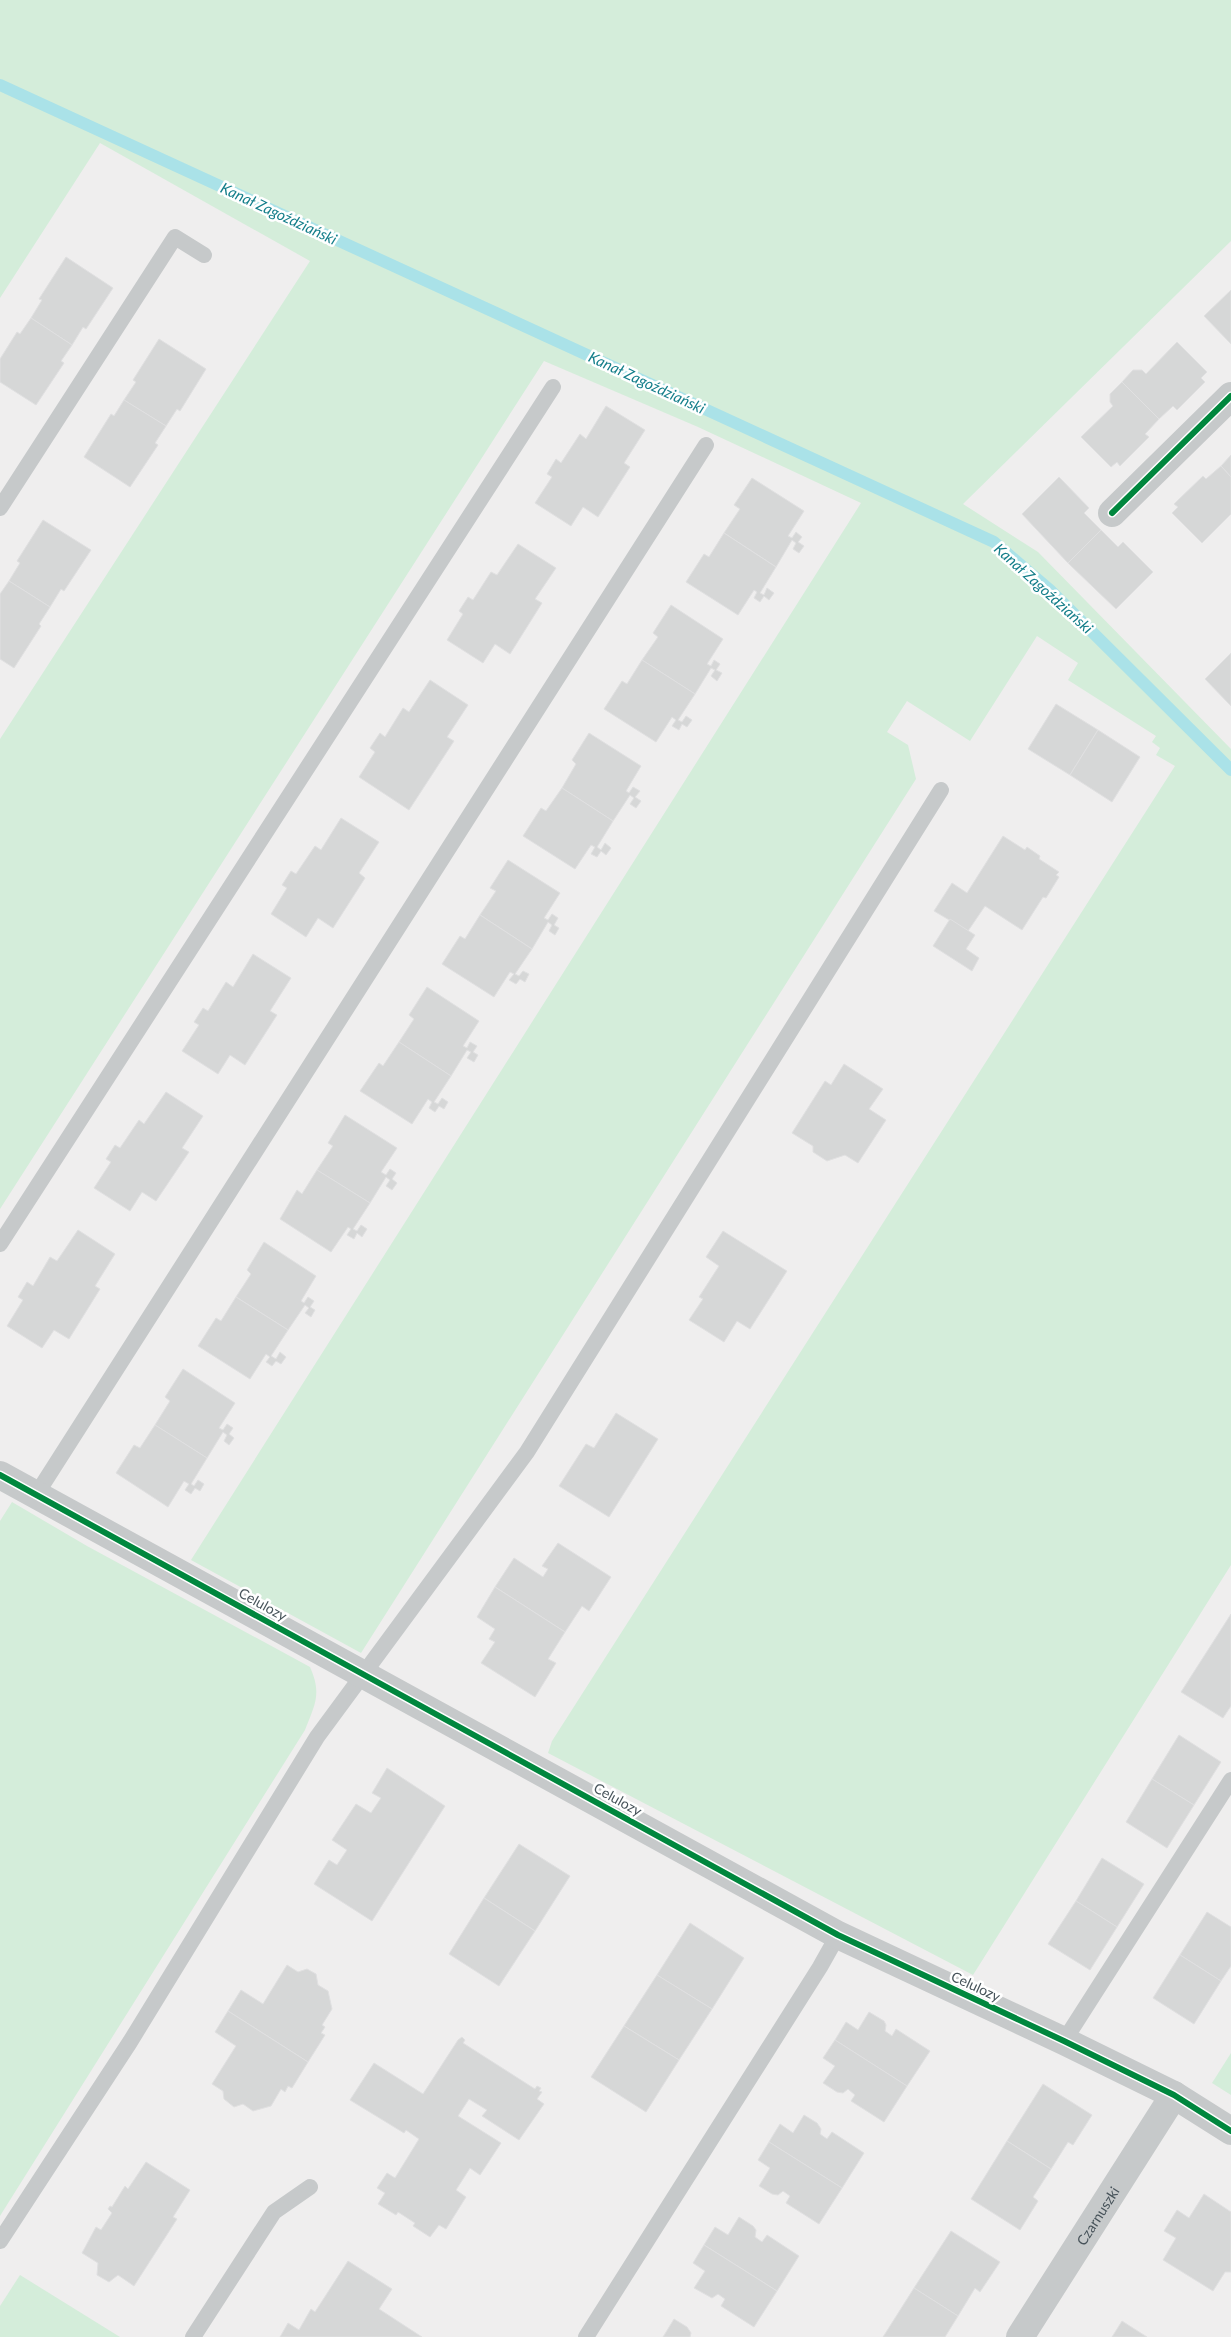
<svg xmlns="http://www.w3.org/2000/svg" width="1231" height="2337" font-family="Lato,sans-serif">
  <rect width="100%" height="100%" fill="#efeeee"/>
  <g fill="#d4edda">
    <polygon points="0,0 1231,0 1231,241 963,504 1038,552 1231,749 1231,1565 973,1975 548,1753 552,1741 1175,766 1156,755 1160,748 1152,742 1156,736 1068,680 1078,663 1037,636 970,741 907,701 887,732 908,745 916,779 361,1653 191,1560 861,503 698,427 544,361 0,1209 0,739 310,261 100,143 0,298"/>
    <path d="M 12,1502 L 87,1546 L 310,1667 C 322,1694 315,1704 305,1730 L 0,2216 L 0,1521 Z"/>
    <polygon points="1231,2053 1231,2095 1212,2083"/>
    <polygon points="20,2275 120,2337 0,2337 0,2306"/>
  </g>
  <g fill="none" stroke-linecap="round" stroke-linejoin="round">
    <polyline stroke="#aae2e8" stroke-width="12" points="0,85 994,542 1050,590 1231,770"/>
  </g>
  <g fill="#d6d7d7" stroke="#e0e0e1">
    <polygon points="66,257 113,288 86,329 83,327 72,345 31,318 42,300 39,299"/>
    <polygon points="1231,290 1231,344 1204,316"/>
    <polygon points="31,318 72,345 61,361 64,363 36,405 0,382 0,359 17,332 20,334"/>
    <polygon points="159,339 206,369 180,411 177,409 166,426 124,400 136,382 133,380"/>
    <polygon points="1177,342 1207,372 1201,378 1205,382 1177,410 1173,406 1159,419 1122,382 1133,370 1142,370 1146,374"/>
    <polygon points="1122,382 1159,419 1145,434 1149,437 1120,466 1117,462 1111,467 1081,437 1113,406 1110,402 1110,394"/>
    <polygon points="124,400 166,426 155,443 158,445 130,487 84,457 111,414 114,416"/>
    <polygon points="606,406 645,430 624,463 630,467 598,517 583,507 571,526 535,503 552,477 547,474 556,459 561,463 580,434 586,439"/>
    <polygon points="1231,455 1231,477 1221,466"/>
    <polygon points="1221,466 1231,477 1231,514 1202,543 1172,513 1178,507 1174,504 1203,476 1206,479"/>
    <polygon points="1059,477 1089,508 1084,513 1101,530 1068,563 1022,514"/>
    <polygon points="752,478 804,511 788,536 792,538 796,532 802,537 798,542 804,546 799,553 793,549 796,543 792,540 776,567 724,533 740,509 734,505"/>
    <polygon points="43,520 91,550 64,591 61,589 50,607 9,581 20,563 17,561"/>
    <polygon points="1101,530 1118,547 1123,542 1153,572 1116,609 1068,563"/>
    <polygon points="724,533 776,567 760,593 764,595 767,588 774,593 769,600 764,596 760,602 754,598 757,592 754,590 738,615 686,582 704,554 709,557"/>
    <polygon points="518,544 556,568 535,599 542,603 510,654 495,644 483,663 447,640 463,614 459,611 468,597 473,600 491,572 497,575"/>
    <polygon points="9,581 50,607 39,624 41,626 14,668 0,659 0,594"/>
    <polygon points="671,605 723,639 707,664 711,666 714,660 720,664 716,670 722,673 717,681 711,676 715,670 711,668 695,694 642,660 658,637 653,633"/>
    <polygon points="1231,653 1231,706 1205,679"/>
    <polygon points="642,660 695,694 678,720 682,722 686,716 692,720 687,727 682,724 679,730 672,726 676,720 672,717 656,742 604,709 622,681 627,684"/>
    <polygon points="430,680 468,705 447,737 454,741 409,810 359,777 375,752 370,748 380,733 385,737 403,708 409,712"/>
    <polygon points="1056,704 1098,730 1070,775 1028,749"/>
    <polygon points="1098,730 1140,757 1112,802 1070,775"/>
    <polygon points="589,733 641,766 626,791 629,793 633,787 640,791 635,797 641,801 636,808 630,804 634,798 630,795 613,821 562,788 576,764 572,760"/>
    <polygon points="562,788 613,821 597,847 601,850 605,843 611,848 606,855 601,851 597,857 591,854 595,847 591,845 575,869 523,836 541,808 546,811"/>
    <polygon points="341,818 379,842 359,873 365,878 333,928 318,918 306,937 271,914 287,888 282,885 291,871 296,874 315,846 321,850"/>
    <polygon points="1003,836 1025,850 1027,847 1040,856 1039,859 1059,872 1056,875 1059,877 1046,898 1043,897 1022,930 985,906 968,931 934,911 952,883 967,893"/>
    <polygon points="508,860 560,893 544,918 548,920 552,914 558,918 554,925 559,928 555,935 549,931 552,925 548,922 532,949 480,915 496,891 490,888"/>
    <polygon points="480,915 532,949 515,974 519,976 523,971 529,974 525,982 520,979 516,984 509,980 514,974 510,972 494,997 442,964 460,936 465,939"/>
    <polygon points="950,919 975,935 966,949 979,958 972,971 933,946"/>
    <polygon points="253,954 291,978 270,1011 277,1015 245,1065 230,1055 218,1074 182,1051 199,1025 194,1022 203,1008 208,1011 226,982 233,987"/>
    <polygon points="427,987 479,1021 463,1046 467,1048 470,1042 477,1046 473,1052 478,1055 474,1062 467,1058 471,1052 467,1050 451,1076 399,1042 414,1019 409,1015"/>
    <polygon points="399,1042 451,1076 434,1102 438,1104 442,1098 448,1102 444,1109 439,1106 435,1112 429,1108 432,1102 428,1099 412,1124 360,1091 379,1063 383,1066"/>
    <polygon points="844,1064 883,1089 869,1109 886,1120 858,1163 845,1155 827,1161 813,1152 813,1146 792,1133 825,1081 831,1085"/>
    <polygon points="166,1092 203,1116 182,1148 189,1152 156,1201 142,1192 130,1211 94,1188 111,1162 106,1159 115,1145 120,1148 139,1120 144,1124"/>
    <polygon points="345,1115 397,1148 381,1172 386,1175 390,1169 396,1173 392,1179 397,1183 392,1190 386,1186 390,1180 386,1177 370,1203 317,1170 333,1146 328,1143"/>
    <polygon points="317,1170 370,1203 353,1229 357,1231 361,1225 367,1229 362,1237 357,1233 354,1239 347,1235 351,1229 348,1227 331,1252 280,1219 297,1190 302,1194"/>
    <polygon points="78,1230 115,1254 95,1286 100,1289 69,1339 54,1330 42,1348 7,1326 23,1300 18,1297 27,1282 33,1286 50,1257 57,1261"/>
    <polygon points="723,1231 787,1271 750,1329 737,1321 724,1342 689,1320 703,1299 699,1297 719,1266 706,1257"/>
    <polygon points="264,1242 316,1276 301,1301 304,1303 308,1297 314,1301 310,1307 315,1310 311,1317 305,1313 309,1308 305,1305 288,1330 236,1297 251,1274 247,1270"/>
    <polygon points="236,1297 288,1330 271,1356 276,1359 280,1352 286,1357 281,1364 276,1361 272,1366 266,1362 270,1357 266,1354 250,1379 198,1346 216,1318 221,1321"/>
    <polygon points="183,1369 235,1403 219,1428 223,1430 227,1424 233,1428 229,1434 234,1438 229,1445 224,1441 227,1435 223,1432 207,1458 155,1425 170,1401 165,1397"/>
    <polygon points="616,1413 658,1439 609,1517 559,1486 586,1444 594,1448"/>
    <polygon points="155,1425 207,1458 191,1484 194,1486 198,1480 204,1484 200,1491 195,1488 191,1494 185,1490 189,1484 184,1481 168,1507 116,1473 134,1445 140,1448"/>
    <polygon points="558,1543 611,1577 589,1611 582,1606 565,1632 495,1587 514,1558 543,1577 548,1569 542,1566"/>
    <polygon points="495,1587 565,1632 548,1659 556,1663 535,1697 481,1663 495,1642 489,1639 495,1629 477,1617"/>
    <polygon points="1231,1614 1231,1706 1223,1718 1181,1692"/>
    <polygon points="1179,1735 1221,1762 1194,1805 1152,1779"/>
    <polygon points="387,1768 445,1806 372,1921 314,1884 329,1860 337,1865 347,1850 332,1840 356,1804 371,1813 381,1798 372,1793"/>
    <polygon points="1152,1779 1194,1805 1167,1848 1126,1822"/>
    <polygon points="519,1844 570,1876 535,1931 484,1898"/>
    <polygon points="1102,1858 1144,1884 1117,1927 1076,1901"/>
    <polygon points="484,1898 535,1931 499,1986 449,1954"/>
    <polygon points="1076,1901 1117,1927 1090,1970 1048,1944"/>
    <polygon points="1207,1912 1231,1927 1231,1966 1221,1981 1180,1955"/>
    <polygon points="690,1923 744,1958 712,2009 657,1975"/>
    <polygon points="1180,1955 1221,1981 1194,2024 1153,1998"/>
    <polygon points="287,1965 298,1972 307,1969 316,1974 318,1985 328,1991 332,2009 322,2025 325,2027 321,2033 325,2035 308,2062 228,2011 241,1990 263,2004"/>
    <polygon points="657,1975 712,2009 679,2060 624,2026"/>
    <polygon points="228,2011 308,2062 292,2088 288,2086 285,2092 281,2089 271,2106 253,2111 243,2104 234,2107 224,2099 223,2091 212,2084 236,2046 215,2032"/>
    <polygon points="869,2012 884,2021 886,2025 885,2031 892,2036 896,2029 930,2051 907,2086 835,2040 846,2022 858,2030"/>
    <polygon points="624,2026 679,2060 646,2112 591,2077"/>
    <polygon points="462,2037 465,2040 463,2043 535,2089 537,2086 541,2088 539,2091 542,2092 537,2099 544,2104 519,2140 482,2116 487,2110 469,2099 458,2116 501,2143 480,2175 470,2168 456,2190 466,2197 446,2229 439,2225 430,2237 413,2226 415,2223 398,2212 396,2215 378,2204 385,2193 377,2188 387,2173 395,2178 419,2139 406,2130 404,2133 350,2100 374,2063 423,2094 458,2040"/>
    <polygon points="835,2040 907,2086 884,2122 851,2101 855,2095 848,2089 843,2093 837,2092 823,2083 835,2066 823,2058"/>
    <polygon points="1043,2084 1092,2115 1073,2145 1068,2142 1051,2169 1007,2141"/>
    <polygon points="804,2115 817,2123 821,2129 820,2134 827,2139 832,2132 864,2153 842,2188 769,2142 780,2124 793,2133"/>
    <polygon points="1007,2141 1051,2169 1033,2197 1038,2201 1020,2230 971,2199"/>
    <polygon points="769,2142 842,2188 819,2224 786,2203 790,2196 783,2191 778,2195 772,2194 759,2186 770,2168 758,2160"/>
    <polygon points="146,2162 190,2190 173,2217 177,2219 134,2286 118,2275 109,2282 97,2275 98,2263 82,2253 96,2227 101,2230 112,2213 108,2209 110,2206 112,2207 125,2186 128,2189"/>
    <polygon points="1204,2194 1231,2212 1231,2272 1225,2272 1213,2291 1163,2260 1176,2238 1164,2231 1177,2210 1189,2218"/>
    <polygon points="739,2217 753,2226 756,2230 755,2237 762,2242 767,2235 799,2256 777,2291 704,2245 715,2227 728,2235"/>
    <polygon points="951,2231 1000,2262 980,2292 975,2288 958,2316 914,2288"/>
    <polygon points="704,2245 777,2291 754,2327 721,2306 725,2299 718,2294 712,2298 694,2288 705,2271 693,2263"/>
    <polygon points="348,2261 392,2289 379,2309 422,2337 280,2337 288,2323 299,2330 311,2309 315,2312"/>
    <polygon points="914,2288 958,2316 945,2337 883,2337"/>
    <polygon points="674,2319 687,2327 691,2333 690,2337 663,2337"/>
    <polygon points="1122,2321 1147,2337 1112,2337"/>
  </g>
  <g fill="none" stroke-linecap="round" stroke-linejoin="round">
    <g stroke="#c6c9ca" stroke-width="16">
      <polyline points="0,508 175,237 204,255"/>
      <polyline points="0,1244 553,387"/>
      <polyline points="36,1495 706,445"/>
      <polyline points="1064,2041 1231,1780"/>
      <polyline points="0,2241 130,2042 317,1737 527,1452 941,790"/>
      <polyline points="193,2337 274,2212 310,2187"/>
      <polyline points="586,2337 820,1967 838,1935"/>
    </g>
    <g stroke="#c6c9ca" stroke-width="28">
      <polyline points="1112,513 1231,396"/>
      <polyline points="0,1475 838,1935 1064,2041 1174,2095 1231,2131"/>
      <path id="s1" d="M 1020,2337 L 1174,2095"/>
    </g>
    <defs>
      <g id="cycleway">
        <polyline points="1112,513 1231,396"/>
        <polyline points="0,1475 838,1935 1064,2041 1174,2095 1231,2131"/>
      </g>
    </defs>
    <use href="#cycleway" stroke="#fff" stroke-width="9"/>
    <use href="#cycleway" stroke="#00873e" stroke-width="6"/>
  </g>
  <g text-anchor="middle" dominant-baseline="central" stroke-width="5" stroke-linejoin="round" paint-order="stroke">
    <g font-size="14" fill="#47535a" stroke="#fff">
      <text transform="translate(263 1604) rotate(29)">Celulozy</text>
      <text transform="translate(618 1799) rotate(29)">Celulozy</text>
      <text transform="translate(976 1986) rotate(25)">Celulozy</text>
      <text stroke="none"><textPath href="#s1" startOffset="144">Czarnuszki</textPath></text>
    </g>
    <g font-size="15" font-style="italic" fill="#147e8a" stroke="#fff">
      <text transform="translate(279 213) rotate(25)">Kanał Zagoździański</text>
      <text transform="translate(647 382) rotate(25)">Kanał Zagoździański</text>
      <text transform="translate(1044 588) rotate(42)">Kanał Zagoździański</text>
    </g>
  </g>
</svg>
